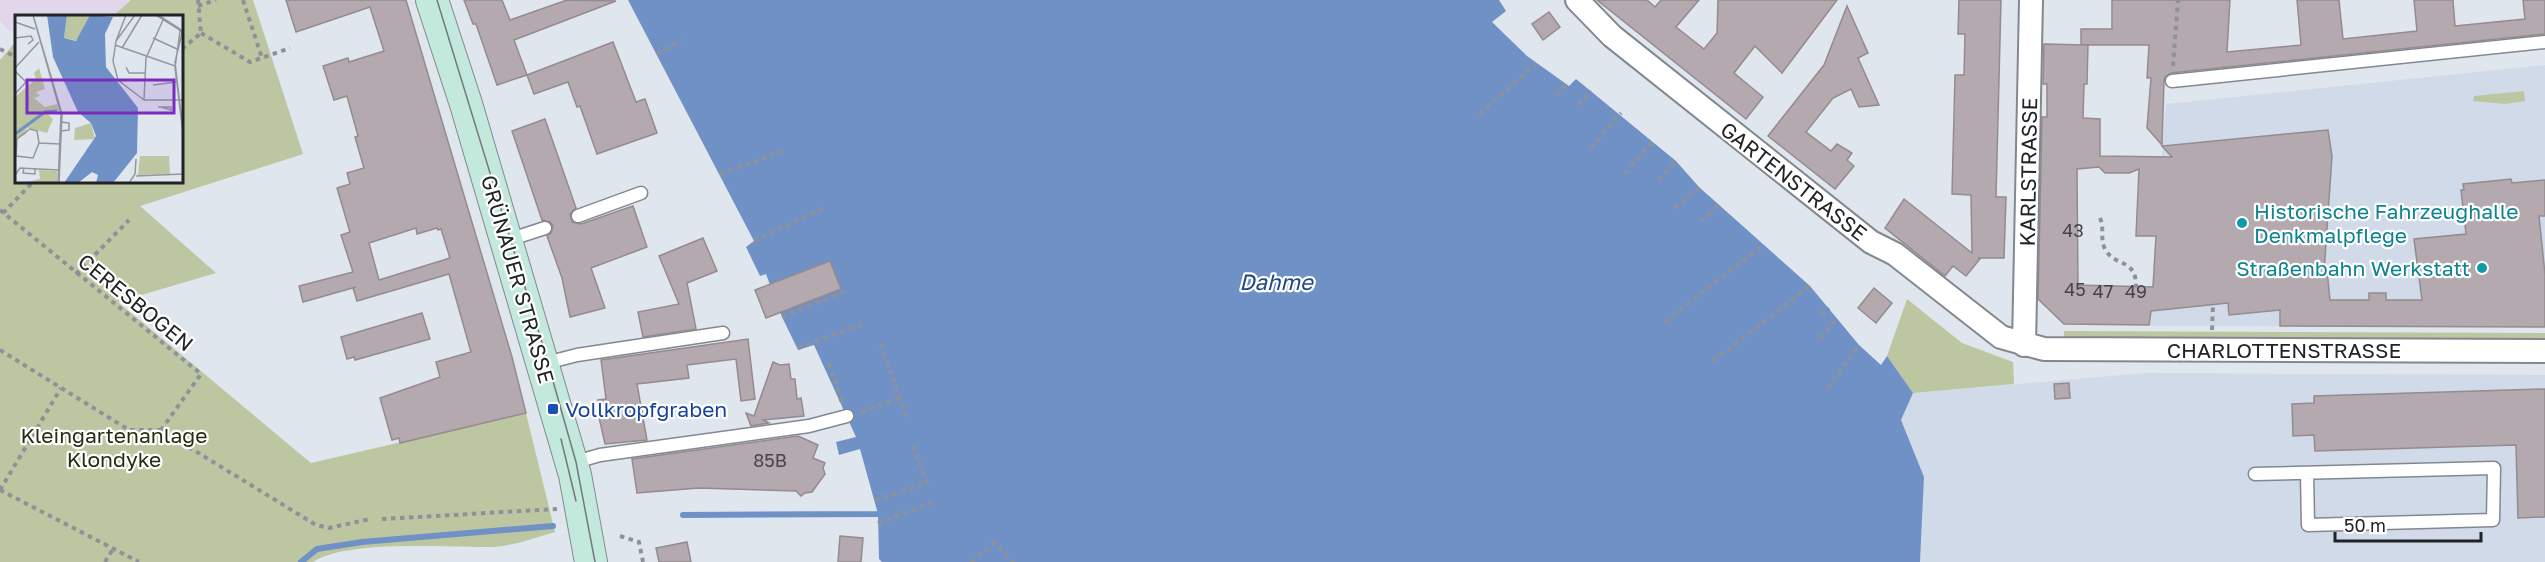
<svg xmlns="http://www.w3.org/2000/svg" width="2545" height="562" font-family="'Golos Text',sans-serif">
  <rect width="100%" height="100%" fill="#e0e6ee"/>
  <g fill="#d0dae9">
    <polygon points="2545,65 2545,327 2149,326 2166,104"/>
    <polygon points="2147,373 2545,375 2545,562 1920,562 1924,477 1901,420 1913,393"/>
  </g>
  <polygon fill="#e2d6ea" points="0,0 131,0 113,16 16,16 16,32 8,30 0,20"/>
  <g fill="#bcc6a0">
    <path d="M 131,0 L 253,0 L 303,154 L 140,206 L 216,273 L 118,302 L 311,463 L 526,413 L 555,532 C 535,538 513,546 492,547 C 448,548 349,539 313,562 L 0,562 L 0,60 L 16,41 L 16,96 L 11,92 L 16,98 L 16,182 L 182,182 L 182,16 L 113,16 Z"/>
    <polygon points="2524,91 2525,101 2505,104 2473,101 2474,96"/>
    <polygon points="1907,299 1962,343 2013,362 2014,384 1913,393 1887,356"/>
    <polygon points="2064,331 2545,333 2545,341 2252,350 2064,338"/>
  </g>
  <polygon fill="#7091c6" points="628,0 1499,0 1506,11 1492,22 1527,56 1569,86 1576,79 1676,161 1699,187 1810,286 1859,345 1881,365 1887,356 1913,393 1901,420 1924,477 1920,562 882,562 879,559 878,514 860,449 839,455 836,442 856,437 814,345 798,350 782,317 766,274 760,276 746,247 754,241"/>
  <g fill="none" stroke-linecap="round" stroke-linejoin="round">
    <g stroke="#7091c6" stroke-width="6">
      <polyline points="683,515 878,514 886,511"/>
      <polyline points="301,562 317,549 362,542 553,526"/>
    </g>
  </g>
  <g fill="#b3a9ae" stroke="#948b8f" stroke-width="1.5" fill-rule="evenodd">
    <path d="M 286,0 L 406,0 L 512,357 L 526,413 L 400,443 L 399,438 L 392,440 L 380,398 L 440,377 L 436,362 L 471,352 L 449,274 L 357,301 L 353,288 L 356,287 L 303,302 L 299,286 L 353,272 L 341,235 L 350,232 L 337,188 L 350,184 L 347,173 L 364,168 L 355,137 L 358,136 L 347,96 L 334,100 L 323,66 L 348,58 L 349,62 L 384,51 L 370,7 L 296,32 ZM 416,228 L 417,234 L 437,228 L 438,230 L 441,229 L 450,258 L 379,280 L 369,243 Z"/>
    <polygon points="464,0 502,0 510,20 567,0 616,1 514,40 527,75 497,85 476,24 473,24"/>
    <polygon points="1597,0 1647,0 1655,7 1661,0 1699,0 1676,27 1704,49 1717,33 1718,0 1837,0 1782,73 1755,46 1734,73 1763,97 1746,119"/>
    <polygon points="1959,0 2001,0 1996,197 2006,197 2004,258 1978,258 1980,259 1966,276 1953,266 1945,276 1885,228 1904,199 1972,253 1971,195 1952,194 1955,75 1964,75 1965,34 1958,34"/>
    <polygon points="2112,0 2230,0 2227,52 2301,45 2297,0 2339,0 2343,39 2417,31 2414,0 2453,0 2455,26 2525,19 2523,0 2545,0 2545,34 2171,73 2165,77 2164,81 2162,145 2147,128 2151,78 2147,78 2149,45 2081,45 2081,29 2112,29"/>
    <polygon points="1847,6 1868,53 1858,58 1879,105 1859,107 1851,89 1833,98 1806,132 1831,151 1837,144 1852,153 1847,160 1854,166 1835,189 1768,136 1824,65"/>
    <polygon points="1549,12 1560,27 1543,40 1532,24"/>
    <polygon points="613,42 636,102 645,99 657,133 597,154 580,106 577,107 568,82 534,94 527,75"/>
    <path d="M 2044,44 L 2088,45 L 2087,84 L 2084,84 L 2083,118 L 2100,119 L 2100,156 L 2172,157 L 2162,146 L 2328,130 L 2332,156 L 2324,272 L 2327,271 L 2330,300 L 2369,300 L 2369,293 L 2386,293 L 2386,300 L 2422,300 L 2414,239 L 2466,234 L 2461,190 L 2464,190 L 2463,184 L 2511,179 L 2512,183 L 2545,180 L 2545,216 L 2539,216 L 2545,274 L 2545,327 L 2280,326 L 2280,310 L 2229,315 L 2228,303 L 2151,311 L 2149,325 L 2064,324 L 2038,299 L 2042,117 L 2047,117 L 2047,84 L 2043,84 ZM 2099,167 L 2105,173 L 2129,173 L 2139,169 L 2136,236 L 2156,236 L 2153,287 L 2078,285 L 2077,169 Z"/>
    <polygon points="545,119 576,208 570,214 572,222 581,224 633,206 647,247 591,268 605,308 570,317 562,278 547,236 551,233 553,226 550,222 542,220 512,131"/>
    <polygon points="703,238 717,271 687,283 696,329 643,337 638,312 679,304 659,256"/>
    <polygon points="830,261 841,289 766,318 755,290"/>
    <polygon points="1874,288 1892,303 1876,323 1858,308"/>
    <polygon points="422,313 430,339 355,360 354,357 347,359 341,337"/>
    <polygon points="748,339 755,399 741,401 736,359 687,365 689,378 637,384 647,440 605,444 598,413 600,411 598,400 606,399 601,360"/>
    <polygon points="773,362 780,365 789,364 791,379 795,379 797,399 801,398 804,416 763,420 769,423 751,426 746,413 754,416"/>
    <polygon points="2069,383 2070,398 2055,399 2054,384"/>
    <polygon points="2545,389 2545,517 2518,518 2516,445 2315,451 2314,435 2293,436 2292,404 2314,403 2314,396"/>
    <polygon points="798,436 818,445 813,458 825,463 823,468 825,474 812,492 805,493 801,496 796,491 699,488 637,493 632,459"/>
    <polygon points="840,536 863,538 861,562 838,562"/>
    <polygon points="687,542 691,562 659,562 656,548"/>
  </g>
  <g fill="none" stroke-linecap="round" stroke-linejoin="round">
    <defs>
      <g id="service">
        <polyline points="2172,81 2545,42"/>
        <polyline points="578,216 641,193"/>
        <polyline points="508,240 545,228"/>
        <polyline points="542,364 577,355 723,333"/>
        <polyline points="572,463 600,455 809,426 847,416"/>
        <polyline points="2255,474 2494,468 2493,520 2308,525 2307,473"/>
      </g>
      <g id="minor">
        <polyline points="1577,0 1612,36 1871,242 1895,254 2001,337 2044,349 2545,351"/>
        <polyline points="2024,345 2031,0"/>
      </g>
      <polyline id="secondary" points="432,0 466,104 575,475 591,562"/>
    </defs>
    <use href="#service" stroke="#838890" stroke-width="15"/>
    <use href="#minor" stroke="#838890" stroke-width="26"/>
    <use href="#secondary" stroke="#838890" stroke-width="34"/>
    <g stroke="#8e9298" stroke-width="4" stroke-dasharray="4.5 4.5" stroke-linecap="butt">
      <polyline points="243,0 262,58"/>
      <polyline points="198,6 216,0"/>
      <polyline points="201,33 250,62 290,48"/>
      <polyline points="0,49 16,57"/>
      <polyline points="182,49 201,33 198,0"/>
      <polyline points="657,54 681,40"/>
      <polyline points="2173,66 2178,0"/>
      <polyline points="1556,95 1566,84"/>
      <polyline points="1578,105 1591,91"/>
      <polyline points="1480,114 1535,64"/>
      <polyline points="1591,148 1621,113"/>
      <polyline points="1625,173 1653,141"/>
      <polyline points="720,174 783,151"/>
      <polyline points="1659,180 1676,161"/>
      <polyline points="1675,208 1699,187"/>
      <polyline points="0,210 201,374 161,430"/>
      <polyline points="3,213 33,182"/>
      <path d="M 2100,218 C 2105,229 2099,239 2106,251 C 2117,267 2136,259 2136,286"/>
      <polyline points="1701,221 1720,203"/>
      <polyline points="754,241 826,207"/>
      <polyline points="76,274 129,220"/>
      <polyline points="1822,315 1829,308"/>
      <polyline points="782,317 844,292"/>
      <polyline points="1665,322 1764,244"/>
      <polyline points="2212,330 2213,304"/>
      <polyline points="1820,338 1837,319"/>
      <polyline points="881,344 908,422"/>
      <polyline points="798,348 863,324"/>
      <polyline points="0,350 129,430 161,430 316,525 329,528 370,519"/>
      <polyline points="1713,361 1810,286"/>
      <polyline points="829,363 842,403"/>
      <polyline points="1828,388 1859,345"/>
      <polyline points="861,412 900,398"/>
      <polyline points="0,490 139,562"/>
      <polyline points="0,490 61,388"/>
      <polyline points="875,500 927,483 913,446"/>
      <polyline points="382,519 557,509"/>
      <polyline points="878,523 933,502"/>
      <polyline points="620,536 639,542 643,562"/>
      <polyline points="105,562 113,549"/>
      <polyline points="971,562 994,543 1014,562"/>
    </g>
    <use href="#service" stroke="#fff" stroke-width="12"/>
    <use href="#minor" stroke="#fff" stroke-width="22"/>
    <use href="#secondary" stroke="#c2e9dc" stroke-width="32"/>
    <g stroke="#74777d" stroke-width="1.5">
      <polyline points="437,0 543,346 576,462 595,562"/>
      <polyline points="561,439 576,501"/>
    </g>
  </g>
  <g fill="#0f9aa8" stroke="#fff" stroke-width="2">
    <circle cx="2242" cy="223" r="6"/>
    <circle cx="2482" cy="268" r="6"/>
  </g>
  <rect fill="#1a4fb4" stroke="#fff" stroke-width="2" x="547" y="403" width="12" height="12" rx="3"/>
  <g text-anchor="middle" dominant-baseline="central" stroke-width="4.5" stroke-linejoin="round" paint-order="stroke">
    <g font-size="18" fill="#464448">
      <text x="2073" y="230">43</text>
      <text x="2075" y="289">45</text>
      <text x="2103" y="291">47</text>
      <text x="2136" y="291">49</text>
      <text x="770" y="460">85B</text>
    </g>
    <g font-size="21" fill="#212326" stroke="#fff">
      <text transform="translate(2028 172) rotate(-89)">KARLSTRASSE</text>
      <text transform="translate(1794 181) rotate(38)">GARTENSTRASSE</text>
      <text transform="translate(518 279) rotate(74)">GRÜNAUER STRASSE</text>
      <text transform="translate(136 302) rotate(39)">CERESBOGEN</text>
      <text x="2284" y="350">CHARLOTTENSTRASSE</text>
    </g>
    <g font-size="21" fill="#0d838f" stroke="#fff" text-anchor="start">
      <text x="2254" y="211">Historische Fahrzeughalle<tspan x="2254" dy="24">Denkmalpflege</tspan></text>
      <text x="2470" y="268" text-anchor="end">Straßenbahn Werkstatt</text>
    </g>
    <g font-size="21" fill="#164399" stroke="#fff" text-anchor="start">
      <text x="565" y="409">Vollkropfgraben</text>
    </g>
    <g font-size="21" fill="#262c10" stroke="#fff">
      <text x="114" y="435">Kleingartenanlage<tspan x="114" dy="24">Klondyke</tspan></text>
    </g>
    <g font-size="22" font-style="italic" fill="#1f4687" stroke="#fff">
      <text x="1276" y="281">Dahme</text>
    </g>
  </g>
  <g transform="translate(15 15)">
    <rect width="168" height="168" fill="#e0e6ee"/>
    <path d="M 52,0 L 75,0 L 64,26 L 49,23 ZM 24,53 L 30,74 L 21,77 L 25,81 L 19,83 L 30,92 L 42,89 L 44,96 L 30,97 L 38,104 L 32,118 L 12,113 L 11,119 L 1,124 L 0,144 L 0,82 L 21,64 L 19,58 ZM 76,108 L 80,124 L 59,125 L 60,113 ZM 125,141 L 154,141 L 155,159 L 123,160 ZM 24,155 L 42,156 L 42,168 L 8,168 L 25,164 Z" fill="#bcc6a0"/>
    <path d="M 32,0 L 52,0 L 49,23 L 61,26 L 75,0 L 98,2 L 90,19 L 91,52 L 123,93 L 122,138 L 98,168 L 81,168 L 83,160 L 77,157 L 63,168 L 49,168 L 81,121 L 76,108 L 63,97 L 38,42 Z" fill="#7091c6"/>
    <path fill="none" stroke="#7091c6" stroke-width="3" d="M 0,119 L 30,97 L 42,96"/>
    <path fill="none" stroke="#94989e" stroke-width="1.5" d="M 18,0 L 46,99 L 43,168M 18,0 L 47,99 L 44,168M 120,0 L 101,26 L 98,46 L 103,65 L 129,85M 141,0 L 168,17M 143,0 L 168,16M 0,7 L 20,14M 162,12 L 165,16 L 160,53 L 168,118M 168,14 L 160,47 L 168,115M 0,23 L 16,21 L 18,25 L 13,29M 138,23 L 162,34M 101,26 L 111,0M 100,30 L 160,51M 107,33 L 127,0M 111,52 L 114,58 L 130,58M 0,53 L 24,27M 0,56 L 11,67 L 0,79M 138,70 L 162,67M 129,85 L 131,43 L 148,5M 129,85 L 168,85M 143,92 L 156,92 L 156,95 L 146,92M 46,116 L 54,115 L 54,108 L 46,107M 24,128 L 18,143 L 1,141 L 2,124 L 15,114 L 22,116 L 24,128 L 45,129M 9,153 L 8,158 L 20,159 L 20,153M 0,160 L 5,153 L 44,155M 121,161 L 168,159M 114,168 L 120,159 L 121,144"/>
    <path fill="#7b2cbf" fill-opacity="0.15" stroke="#7b2cbf" stroke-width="3" d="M 12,65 L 159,65 L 159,98 L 12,98 Z"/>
    <rect width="168" height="168" fill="none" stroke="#212326" stroke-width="3"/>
  </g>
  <path d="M2335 532v9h146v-9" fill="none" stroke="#212326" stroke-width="3"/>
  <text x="2344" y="532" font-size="18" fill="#212326" stroke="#ffffff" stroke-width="4.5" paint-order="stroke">50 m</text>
</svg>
